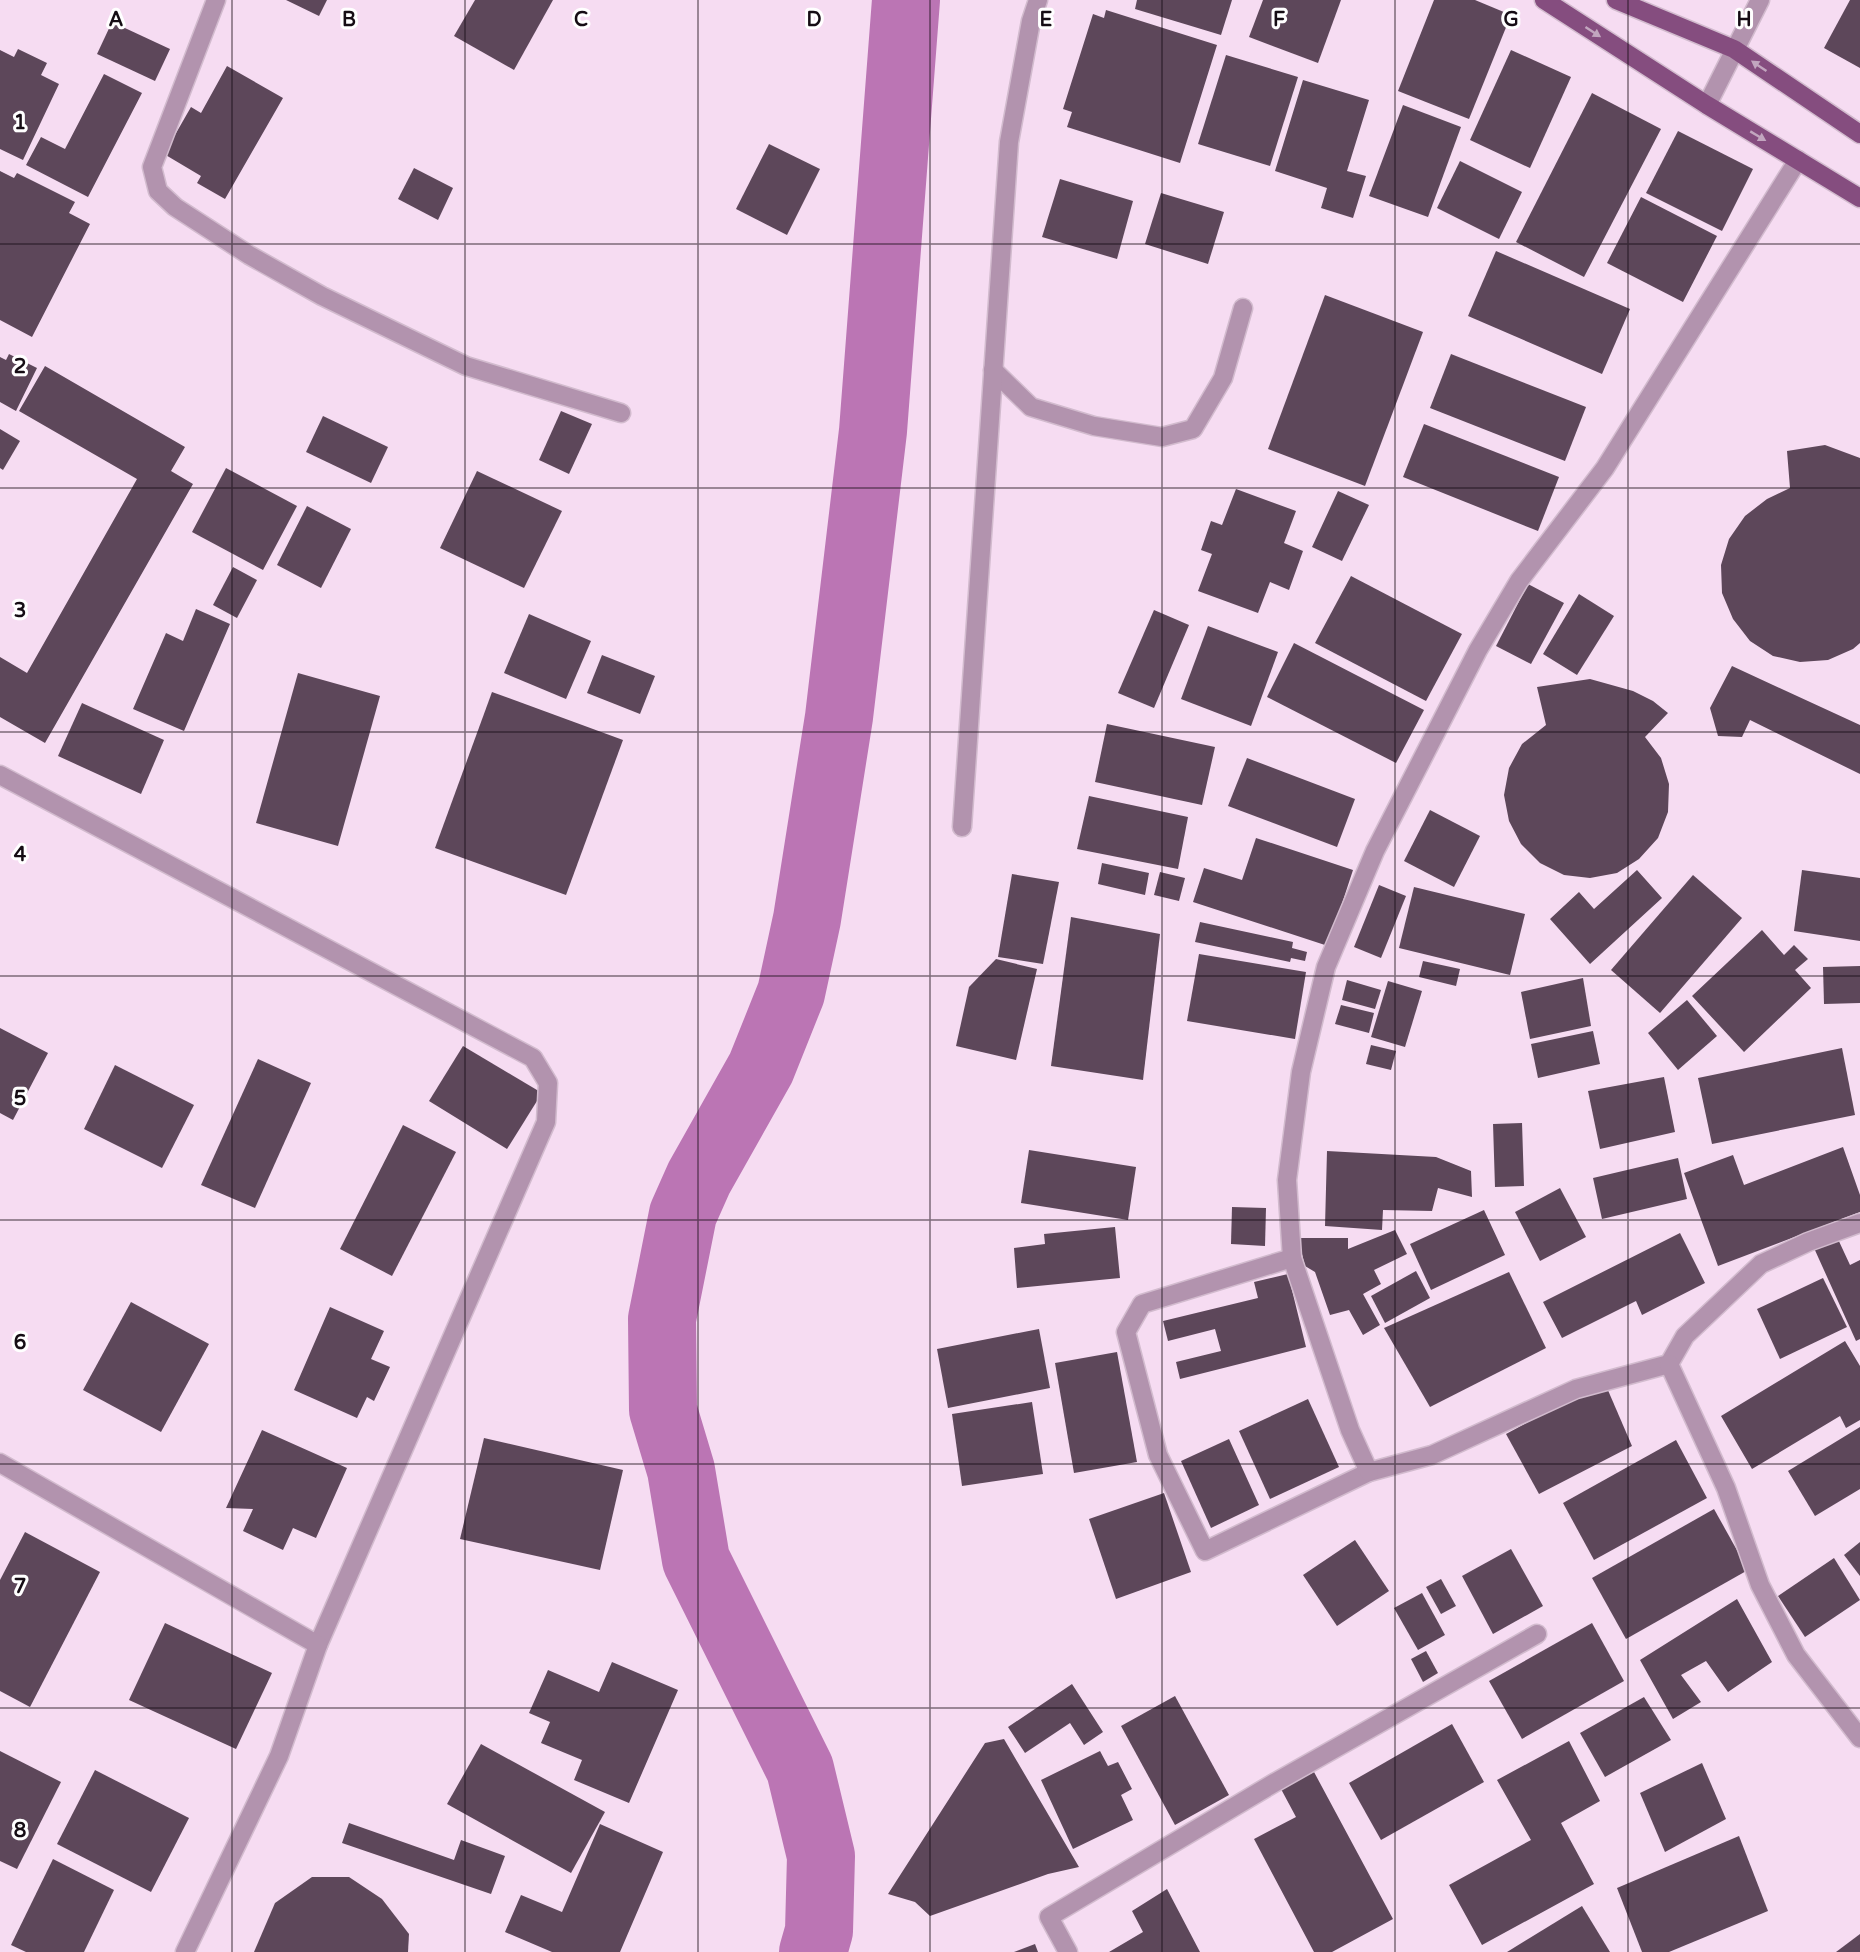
<svg xmlns="http://www.w3.org/2000/svg" width="1860" height="1952" font-family="'Varela Round',sans-serif">
  <rect width="100%" height="100%" fill="#f6dcf2"/>
  <g fill="none" stroke-linecap="round" stroke-linejoin="round">
    <polyline stroke="#bb75b4" stroke-width="68" points="813,1952 819,1931 821,1856 800,1769 696,1560 681,1470 663,1410 662,1319 683,1214 699,1178 761,1068 791,993 807,919 839,717 873,431 906,0"/>
  </g>
  <g fill="#5d475a">
    <polygon points="286,0 327,0 319,16"/>
    <polygon points="475,0 553,0 514,70 454,36"/>
    <polygon points="1137,0 1232,0 1221,35 1135,9"/>
    <polygon points="1263,0 1341,0 1318,63 1249,37"/>
    <polygon points="1434,0 1475,0 1511,15 1469,119 1398,91"/>
    <polygon points="1850,0 1860,0 1860,68 1824,48"/>
    <polygon points="1106,10 1217,45 1180,163 1067,127 1072,112 1063,109 1093,14 1104,18"/>
    <polygon points="112,22 170,49 155,81 97,54"/>
    <polygon points="18,49 47,63 41,75 59,84 23,160 0,149 0,50 14,57"/>
    <polygon points="1511,50 1571,77 1530,168 1470,140"/>
    <polygon points="1226,55 1298,77 1270,166 1198,144"/>
    <polygon points="227,66 283,98 225,199 197,183 201,176 164,154 191,107 201,113"/>
    <polygon points="104,74 142,93 88,197 26,165 41,137 65,149"/>
    <polygon points="1303,80 1369,100 1347,171 1366,176 1353,218 1321,208 1327,188 1275,171"/>
    <polygon points="1592,93 1661,129 1584,277 1516,242"/>
    <polygon points="1403,105 1461,127 1428,217 1369,196"/>
    <polygon points="1678,131 1753,169 1722,231 1646,193"/>
    <polygon points="769,144 820,169 787,235 736,209"/>
    <polygon points="1460,161 1522,192 1499,239 1437,208"/>
    <polygon points="414,168 453,188 438,220 398,199"/>
    <polygon points="0,171 14,178 17,173 75,202 69,213 90,224 32,337 0,320"/>
    <polygon points="1060,179 1133,201 1117,259 1042,237"/>
    <polygon points="1161,193 1224,212 1208,264 1145,244"/>
    <polygon points="1641,197 1717,236 1683,302 1607,263"/>
    <polygon points="1496,251 1630,309 1602,374 1468,316"/>
    <polygon points="1325,295 1423,332 1365,486 1268,449"/>
    <polygon points="9,354 37,368 16,411 0,402 0,357 6,360"/>
    <polygon points="1451,354 1586,407 1565,461 1430,408"/>
    <polygon points="45,366 185,447 171,471 193,484 45,743 0,717 0,657 27,673 137,479 19,411"/>
    <polygon points="561,411 592,424 569,474 539,460"/>
    <polygon points="323,416 388,447 371,483 306,452"/>
    <polygon points="1424,424 1559,477 1538,531 1403,477"/>
    <polygon points="0,429 20,441 3,470 0,468"/>
    <polygon points="1825,445 1860,458 1860,643 1853,649 1828,660 1800,662 1773,656 1750,641 1733,619 1722,593 1721,565 1729,539 1745,516 1767,499 1790,488 1787,451"/>
    <polygon points="226,468 297,506 263,570 192,532"/>
    <polygon points="477,471 562,511 524,588 440,548"/>
    <polygon points="1236,489 1296,511 1284,543 1303,551 1289,590 1270,582 1258,613 1198,591 1212,554 1201,550 1211,521 1222,525"/>
    <polygon points="1338,491 1369,505 1342,561 1312,547"/>
    <polygon points="307,506 351,529 321,588 277,565"/>
    <polygon points="233,567 257,580 237,618 213,605"/>
    <polygon points="1351,576 1462,634 1426,701 1315,643"/>
    <polygon points="1528,584 1564,603 1531,664 1496,646"/>
    <polygon points="1579,594 1614,616 1577,675 1543,654"/>
    <polygon points="196,609 230,624 184,731 133,709 166,633 183,641"/>
    <polygon points="1154,610 1189,625 1154,708 1118,693"/>
    <polygon points="529,614 591,641 566,699 504,673"/>
    <polygon points="1208,626 1278,652 1251,726 1181,699"/>
    <polygon points="1294,643 1424,710 1396,763 1267,697"/>
    <polygon points="602,655 655,676 640,714 587,693"/>
    <polygon points="1732,666 1860,725 1860,774 1750,720 1742,737 1718,736 1710,708"/>
    <polygon points="298,673 380,696 338,846 256,823"/>
    <polygon points="1590,679 1633,691 1653,701 1668,713 1645,737 1661,758 1669,784 1668,812 1658,838 1639,859 1617,873 1590,878 1564,875 1540,863 1521,844 1509,821 1504,795 1509,768 1522,744 1546,725 1537,687"/>
    <polygon points="492,692 623,740 566,895 435,848"/>
    <polygon points="82,703 164,740 141,794 58,756"/>
    <polygon points="1107,724 1215,747 1202,805 1095,782"/>
    <polygon points="1247,758 1355,799 1337,847 1228,806"/>
    <polygon points="1089,796 1188,817 1178,869 1077,849"/>
    <polygon points="1430,810 1480,836 1454,887 1404,861"/>
    <polygon points="1256,838 1353,870 1328,946 1193,902 1204,868 1242,880"/>
    <polygon points="1102,863 1149,873 1145,895 1098,884"/>
    <polygon points="1637,870 1662,898 1590,964 1550,919 1579,892 1594,909"/>
    <polygon points="1802,870 1860,878 1860,941 1794,931"/>
    <polygon points="1160,872 1185,878 1179,901 1154,895"/>
    <polygon points="1012,874 1059,882 1043,964 998,957"/>
    <polygon points="1693,875 1742,918 1660,1013 1611,970"/>
    <polygon points="1379,885 1406,896 1381,958 1354,947"/>
    <polygon points="1414,887 1525,914 1510,975 1399,948"/>
    <polygon points="1071,917 1160,934 1143,1080 1051,1066"/>
    <polygon points="1200,922 1293,942 1292,948 1307,952 1305,961 1291,958 1290,962 1195,942"/>
    <polygon points="1762,930 1784,955 1794,945 1808,959 1795,970 1811,988 1744,1052 1692,996"/>
    <polygon points="1199,954 1306,972 1295,1039 1187,1021"/>
    <polygon points="996,959 1037,969 1016,1060 956,1046 969,987"/>
    <polygon points="1423,961 1460,969 1456,986 1419,977"/>
    <polygon points="1860,966 1860,1003 1824,1004 1823,967"/>
    <polygon points="1583,978 1591,1026 1530,1039 1521,992"/>
    <polygon points="1347,980 1381,990 1375,1009 1342,1000"/>
    <polygon points="1388,981 1422,991 1405,1047 1371,1037"/>
    <polygon points="1687,1000 1717,1036 1678,1070 1648,1033"/>
    <polygon points="1341,1005 1374,1013 1369,1033 1335,1024"/>
    <polygon points="0,1028 48,1053 13,1120 0,1113"/>
    <polygon points="1593,1031 1600,1064 1538,1078 1531,1044"/>
    <polygon points="1371,1045 1396,1051 1391,1070 1366,1064"/>
    <polygon points="463,1046 542,1093 507,1149 429,1101"/>
    <polygon points="1842,1048 1855,1115 1712,1144 1698,1078"/>
    <polygon points="258,1059 311,1083 255,1208 201,1185"/>
    <polygon points="115,1065 194,1105 162,1168 84,1129"/>
    <polygon points="1664,1077 1675,1132 1600,1149 1588,1091"/>
    <polygon points="1522,1123 1524,1186 1495,1187 1493,1124"/>
    <polygon points="403,1125 456,1152 392,1276 340,1249"/>
    <polygon points="1843,1147 1860,1195 1860,1212 1718,1266 1684,1173 1733,1155 1744,1185"/>
    <polygon points="1029,1150 1136,1167 1128,1220 1021,1203"/>
    <polygon points="1327,1151 1436,1157 1471,1171 1472,1197 1438,1188 1432,1211 1383,1210 1382,1230 1325,1226"/>
    <polygon points="1678,1158 1687,1199 1602,1219 1593,1178"/>
    <polygon points="1560,1188 1586,1237 1540,1261 1515,1212"/>
    <polygon points="1232,1207 1266,1208 1265,1246 1231,1244"/>
    <polygon points="1484,1210 1505,1255 1431,1290 1410,1244"/>
    <polygon points="1115,1227 1120,1278 1017,1288 1014,1248 1045,1244 1044,1234"/>
    <polygon points="1395,1230 1407,1254 1374,1270 1381,1284 1363,1294 1380,1325 1363,1335 1349,1310 1330,1315 1315,1272 1305,1266 1298,1238 1348,1238 1348,1249"/>
    <polygon points="1680,1233 1705,1283 1642,1315 1636,1301 1562,1338 1543,1302"/>
    <polygon points="1837,1237 1850,1265 1860,1260 1860,1339 1856,1341 1814,1248"/>
    <polygon points="1416,1271 1430,1298 1385,1323 1371,1296"/>
    <polygon points="1509,1272 1546,1348 1430,1407 1384,1328"/>
    <polygon points="1288,1274 1306,1347 1180,1379 1176,1362 1221,1351 1215,1329 1168,1341 1163,1321 1258,1298 1254,1282"/>
    <polygon points="1823,1278 1847,1327 1780,1359 1757,1309"/>
    <polygon points="131,1302 209,1344 161,1432 83,1390"/>
    <polygon points="330,1307 384,1331 371,1359 390,1367 374,1401 367,1397 357,1418 294,1390"/>
    <polygon points="1039,1329 1050,1388 948,1408 937,1349"/>
    <polygon points="1845,1341 1860,1366 1860,1420 1846,1428 1840,1416 1752,1469 1721,1416"/>
    <polygon points="1117,1352 1137,1462 1074,1473 1055,1363"/>
    <polygon points="1604,1381 1632,1446 1539,1494 1506,1434"/>
    <polygon points="1308,1399 1339,1467 1270,1499 1239,1431"/>
    <polygon points="1032,1402 1043,1474 962,1486 952,1414"/>
    <polygon points="1860,1427 1860,1489 1815,1516 1788,1471"/>
    <polygon points="262,1430 347,1468 316,1538 293,1528 283,1550 243,1531 253,1509 226,1508"/>
    <polygon points="484,1438 623,1470 600,1570 460,1539"/>
    <polygon points="1229,1439 1259,1505 1211,1528 1181,1461"/>
    <polygon points="1676,1440 1707,1498 1594,1560 1563,1503"/>
    <polygon points="1164,1493 1191,1572 1116,1599 1089,1519"/>
    <polygon points="1714,1509 1748,1570 1626,1639 1592,1578"/>
    <polygon points="25,1532 100,1572 30,1707 0,1691 0,1580"/>
    <polygon points="1355,1540 1389,1591 1337,1626 1303,1575"/>
    <polygon points="1860,1542 1860,1576 1844,1555"/>
    <polygon points="1511,1549 1543,1606 1493,1634 1462,1576"/>
    <polygon points="1834,1558 1860,1600 1805,1637 1778,1596"/>
    <polygon points="1441,1579 1456,1606 1441,1614 1426,1587"/>
    <polygon points="1422,1593 1445,1635 1418,1650 1394,1608"/>
    <polygon points="1737,1599 1772,1662 1728,1692 1706,1661 1681,1675 1701,1702 1673,1719 1640,1660"/>
    <polygon points="165,1623 272,1673 236,1749 129,1700"/>
    <polygon points="1592,1623 1624,1681 1522,1739 1489,1681"/>
    <polygon points="1426,1651 1438,1673 1423,1682 1411,1659"/>
    <polygon points="612,1662 678,1690 629,1803 574,1780 582,1760 541,1743 550,1722 529,1713 548,1670 599,1692"/>
    <polygon points="1072,1684 1103,1732 1084,1745 1070,1723 1025,1753 1008,1727"/>
    <polygon points="1175,1696 1229,1795 1175,1825 1121,1726"/>
    <polygon points="1644,1697 1671,1740 1605,1777 1580,1733"/>
    <polygon points="1452,1724 1484,1782 1381,1840 1349,1783"/>
    <polygon points="1004,1739 1079,1867 1048,1874 930,1916 915,1902 888,1894 985,1743"/>
    <polygon points="1569,1741 1600,1801 1561,1823 1594,1884 1482,1945 1449,1885 1531,1840 1497,1780"/>
    <polygon points="481,1744 605,1812 571,1873 447,1804"/>
    <polygon points="0,1751 61,1782 17,1869 0,1861"/>
    <polygon points="1100,1751 1108,1766 1118,1762 1132,1789 1121,1795 1133,1820 1073,1849 1041,1780"/>
    <polygon points="1702,1763 1726,1819 1665,1852 1640,1793"/>
    <polygon points="95,1770 189,1818 151,1892 57,1844"/>
    <polygon points="1314,1772 1393,1919 1332,1952 1314,1952 1254,1839 1296,1817 1281,1789"/>
    <polygon points="349,1823 454,1860 461,1840 505,1856 491,1894 342,1843"/>
    <polygon points="600,1824 663,1852 620,1952 552,1952 505,1932 521,1895 562,1912"/>
    <polygon points="1739,1836 1768,1911 1669,1952 1642,1952 1617,1888"/>
    <polygon points="53,1859 114,1890 84,1952 26,1952 11,1945"/>
    <polygon points="312,1877 349,1877 382,1899 409,1934 408,1952 254,1952 275,1903"/>
    <polygon points="1167,1889 1200,1952 1109,1952 1143,1932 1132,1911"/>
    <polygon points="1582,1906 1610,1952 1507,1952"/>
    <polygon points="1860,1934 1860,1952 1836,1952"/>
    <polygon points="1035,1944 1038,1952 1014,1952"/>
  </g>
  <g fill="none" stroke-linecap="round" stroke-linejoin="round">
    <defs>
      <g id="minor">
        <polyline points="216,0 152,167 158,191 175,207 249,255 322,296 466,366 621,413"/>
        <polyline points="1707,105 1760,0"/>
        <polyline points="993,370 1031,407 1094,426 1162,437 1193,429 1223,378 1243,308"/>
        <polyline points="0,775 533,1058 548,1083 546,1122 318,1645"/>
        <polyline points="962,827 1009,142 1031,21 1038,0"/>
        <polyline points="1292,1258 1142,1304 1126,1332 1158,1455 1205,1551 1369,1472 1432,1455 1576,1389 1669,1364 1685,1336 1761,1264 1808,1242 1860,1223"/>
        <polyline points="1669,1364 1726,1488 1760,1585 1796,1655 1860,1738"/>
        <polyline points="0,1463 318,1645 279,1756 185,1952"/>
        <polyline points="1369,1472 1350,1430 1292,1258 1287,1180 1301,1072 1326,967 1375,851 1478,650 1519,581 1605,468 1798,160"/>
        <polyline points="1068,1952 1049,1917 1274,1783 1537,1634"/>
      </g>
      <g id="primary">
        <polyline points="1544,0 1707,105 1860,198"/>
        <polyline points="1616,0 1734,49 1860,134"/>
      </g>
    </defs>
    <use href="#minor" stroke="#d2bbce" stroke-width="21"/>
    <use href="#primary" stroke="#d2bbce" stroke-width="21"/>
    <use href="#minor" stroke="#b293ae" stroke-width="18"/>
    <use href="#primary" stroke="#854d7f" stroke-width="18"/>
  </g>
  <defs><path id="oneway-solid" d="M-6-.8H1V-3.2L6.5 0L1 3.2V.8H-6Z" transform="scale(1.5)"/></defs>
  <g fill="#c2a6bf">
    <use href="#oneway-solid" transform="translate(1593 32) rotate(33)"/>
    <use href="#oneway-solid" transform="translate(1759 66) rotate(-146)"/>
    <use href="#oneway-solid" transform="translate(1758 136) rotate(31)"/>
  </g>
  <path fill="none" stroke="#150c14" stroke-width="1.5" stroke-opacity="0.55" d="M 232,0 L 232,1952M 465,0 L 465,1952M 698,0 L 698,1952M 930,0 L 930,1952M 1162,0 L 1162,1952M 1395,0 L 1395,1952M 1628,0 L 1628,1952M 0,244 L 1860,244M 0,488 L 1860,488M 0,732 L 1860,732M 0,976 L 1860,976M 0,1220 L 1860,1220M 0,1464 L 1860,1464M 0,1708 L 1860,1708"/>
  <g font-size="20" text-anchor="middle" font-weight="bold" fill="#150c14" stroke="#fff" stroke-width="6" stroke-linejoin="round" paint-order="stroke">
    <text x="116" y="26">A</text>
    <text x="349" y="26">B</text>
    <text x="581" y="26">C</text>
    <text x="814" y="26">D</text>
    <text x="1046" y="26">E</text>
    <text x="1279" y="26">F</text>
    <text x="1511" y="26">G</text>
    <text x="1744" y="26">H</text>
    <text x="20" y="129">1</text>
    <text x="20" y="373">2</text>
    <text x="20" y="617">3</text>
    <text x="20" y="861">4</text>
    <text x="20" y="1105">5</text>
    <text x="20" y="1349">6</text>
    <text x="20" y="1593">7</text>
    <text x="20" y="1837">8</text>
  </g>
</svg>
